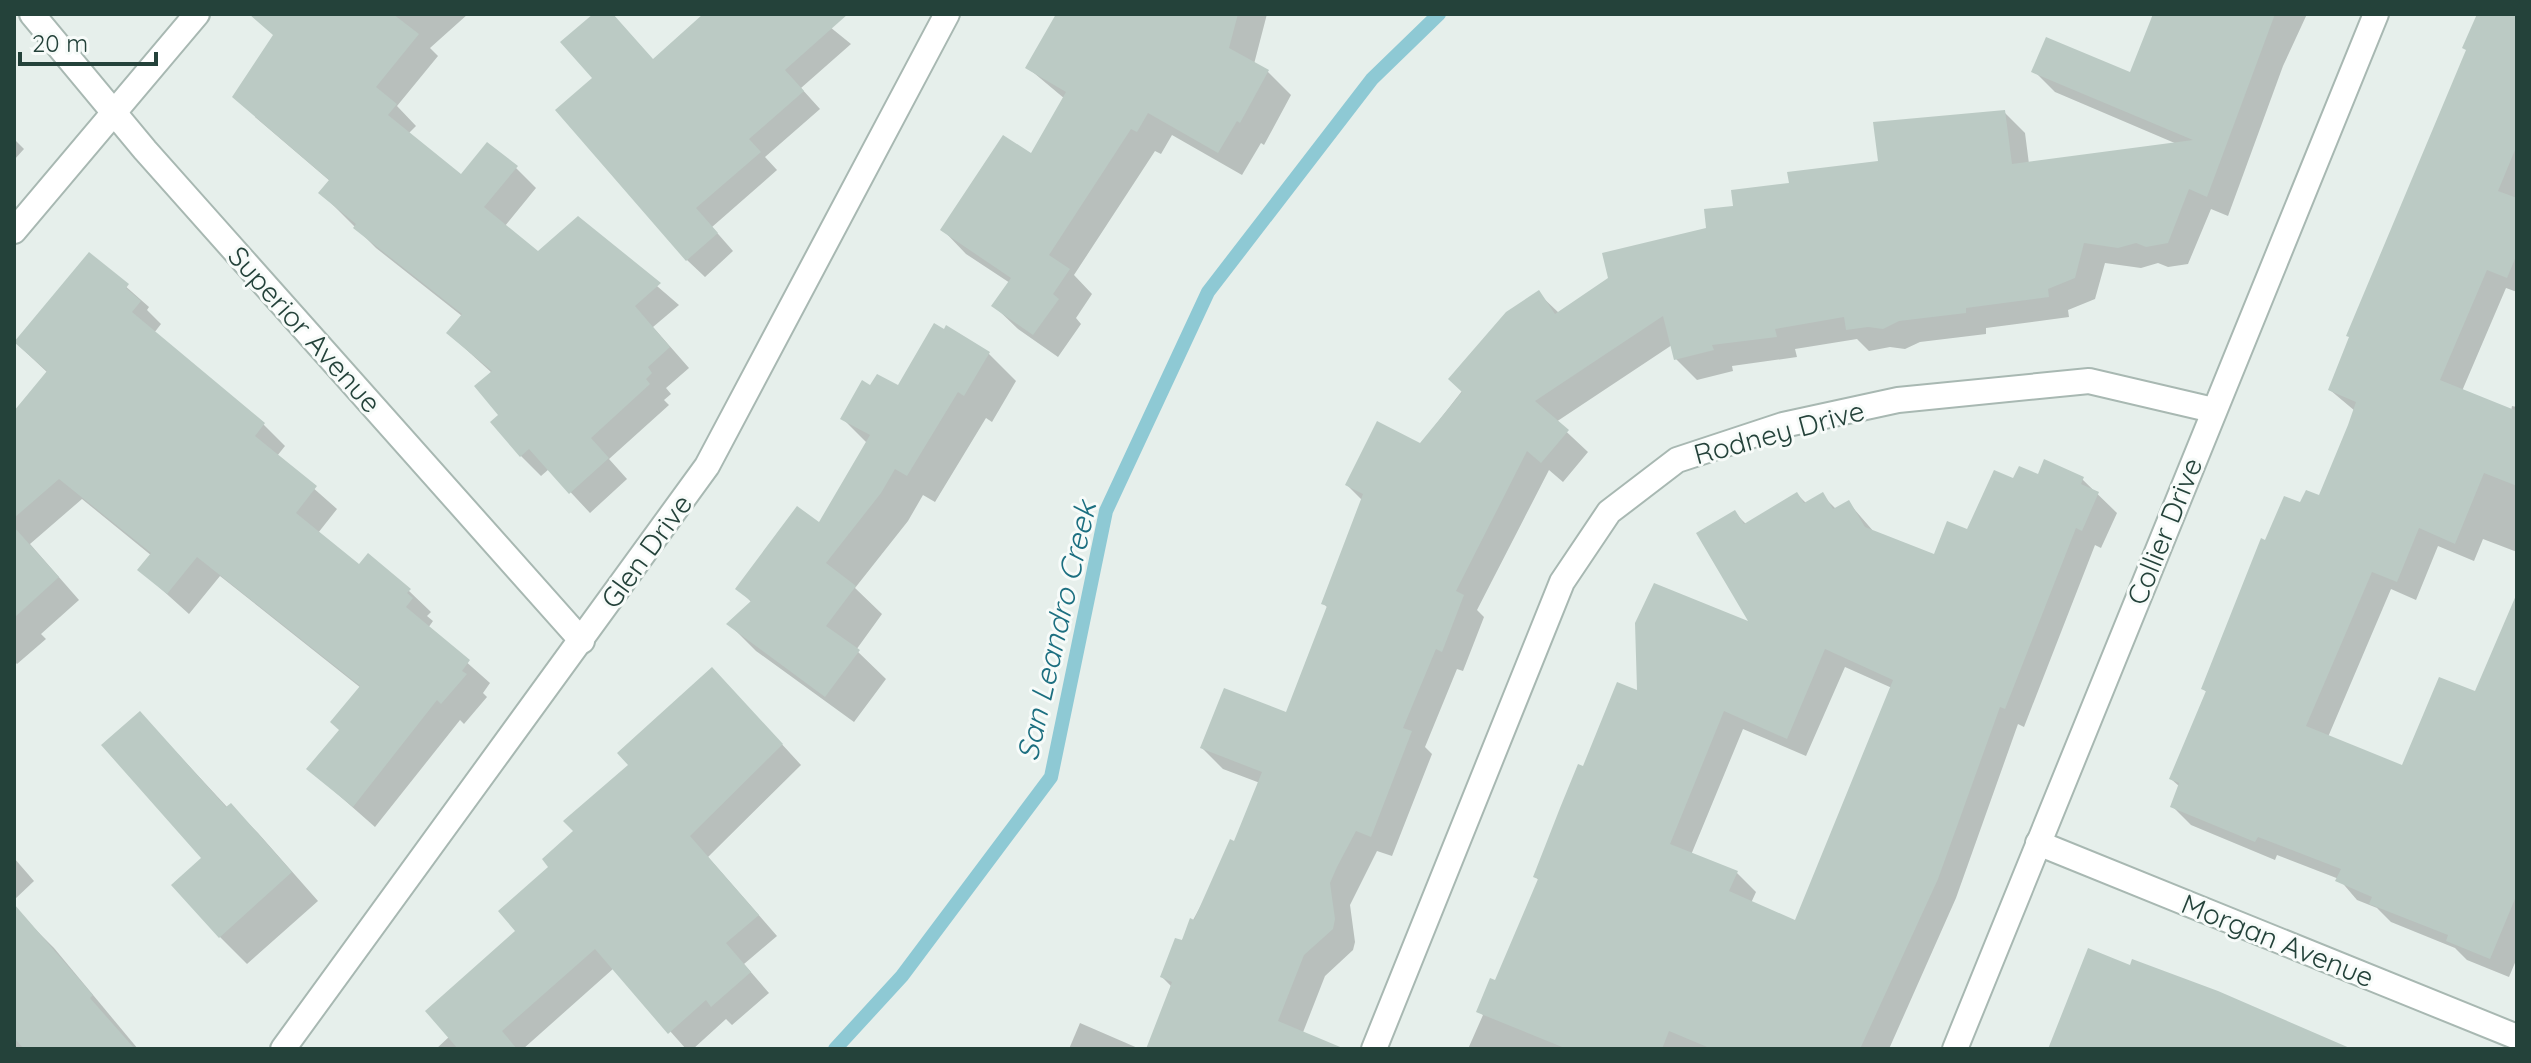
<svg xmlns="http://www.w3.org/2000/svg" width="2531" height="1063" font-family="Quicksand,sans-serif">
  <rect width="100%" height="100%" fill="#e6efeb"/>
  <g fill="#0003" fill-rule="evenodd">
    <polygon points="288,14 468,14 430,48 438,56 397,106 416,126 408,134 461,177 516,168 536,188 505,226 538,254 578,218 679,305 653,327 689,368 666,388 671,394 664,400 669,405 609,459 627,479 590,513 549,469 541,476 521,456 501,415 492,373 448,333 462,316 376,248 321,193 330,181 255,117"/>
    <polygon points="596,14 612,14 654,61 706,14 814,14 851,44 801,88 820,109 765,157 777,170 712,227 733,251 705,277 687,260 594,78"/>
    <polygon points="1075,14 1267,14 1254,64 1268,72 1291,95 1264,145 1261,143 1242,175 1172,135 1161,154 1155,151 1074,275 1092,294 1076,318 1081,324 1058,357 1018,329 994,306 1010,283 966,254 943,230 1031,156 1065,99 1028,68"/>
    <polygon points="2155,14 2307,14 2283,66 2228,216 2211,209 2188,264 2168,267 2158,263 2141,268 2105,263 2095,299 2068,310 2069,317 1986,328 1986,334 1920,342 1905,349 1890,347 1869,351 1857,339 1795,349 1797,357 1732,366 1733,371 1697,380 1676,359 1672,345 1556,422 1588,452 1563,482 1549,470 1477,610 1484,617 1463,671 1457,669 1425,747 1432,754 1392,856 1377,851 1350,905 1355,942 1353,950 1325,976 1300,1040 1306,1049 1148,1049 1172,987 1162,977 1235,843 1260,783 1223,769 1202,748 1287,714 1329,609 1323,603 1362,500 1347,485 1420,445 1538,293 1559,313 1709,230 1735,208 1791,185 1880,163 2004,112 2025,133 2029,164 2177,144 2055,92 2034,71 2132,75"/>
    <polygon points="2494,14 2517,14 2517,292 2506,288 2462,391 2511,411 2512,406 2517,407 2517,552 2483,539 2474,561 2438,546 2416,600 2391,589 2328,737 2403,767 2476,694 2517,596 2517,958 2509,977 2467,960 2455,948 2391,922 2377,908 2357,900 2339,879 2277,855 2275,860 2191,825 2172,806 2180,787 2171,779 2208,693 2203,689 2266,543 2301,505 2320,498 2355,411 2330,390"/>
    <polygon points="14,139 24,149 14,160"/>
    <polygon points="89,254 149,307 147,310 161,324 154,333 264,425 285,446 277,456 337,509 318,533 359,567 368,556 409,591 431,612 427,616 433,621 428,628 490,683 483,693 487,697 464,724 460,720 375,827 309,769 341,730 361,688 220,576 189,614 140,570 152,556 82,499 30,544 79,600 41,634 46,639 17,664 14,661 14,414 48,373 16,343"/>
    <polygon points="988,353 1016,381 992,422 986,418 935,502 923,495 908,521 855,588 882,614 856,650 886,679 854,722 756,651 729,624 752,603 738,588 820,525 868,444 842,418 871,387 899,388"/>
    <path d="M 2039,476 L 2082,479 L 2117,513 L 2101,548 L 2095,545 L 2024,727 L 2018,724 L 1956,898 L 1889,1049 L 1468,1049 L 1483,1015 L 1479,1011 L 1496,983 L 1539,881 L 1536,877 L 1584,768 L 1639,693 L 1753,625 L 1734,512 L 1747,525 L 1797,494 L 1807,504 L 1822,495 L 1836,509 L 1848,502 L 1874,532 L 1935,556 L 1968,531 L 2014,481 ZM 1845,667 L 1892,688 L 1796,923 L 1751,903 L 1756,892 L 1737,873 L 1691,855 L 1743,729 L 1806,756 Z"/>
    <polygon points="732,690 801,765 708,857 777,936 744,964 769,993 732,1025 726,1019 693,1049 686,1049 614,968 523,1049 436,1049 450,1036 518,931 551,867"/>
    <polygon points="140,713 228,808 231,806 258,833 318,901 247,964 220,937 204,858"/>
    <polygon points="14,858 34,881 14,900"/>
    <polygon points="27,921 54,948 138,1049 14,1049 14,933"/>
    <polygon points="1080,1023 1140,1049 1069,1049"/>
  </g>
  <g fill="none" stroke-linecap="round" stroke-linejoin="round">
    <polyline stroke="#8ec9d4" stroke-width="14" points="835,1049 902,976 1051,777 1106,511 1208,292 1372,79 1439,14"/>
  </g>
  <g fill="#bbcac4" fill-rule="evenodd">
    <polygon points="249,14 393,14 419,34 376,87 397,104 388,115 461,174 487,142 518,166 484,207 538,251 578,216 661,283 635,306 670,347 648,367 652,373 646,379 650,384 591,438 609,458 569,494 529,449 520,457 490,422 498,415 474,386 492,371 446,333 462,314 353,228 356,224 318,193 329,180 232,97 273,35"/>
    <polygon points="593,14 613,14 653,59 703,14 848,14 785,70 804,91 749,139 761,152 696,208 718,233 686,261 555,110 592,78 560,42"/>
    <polygon points="1056,14 1238,14 1229,48 1269,70 1240,123 1237,121 1218,153 1148,113 1137,132 1131,129 1049,255 1070,269 1053,294 1059,299 1033,335 991,306 1011,278 940,230 1003,135 1031,153 1066,92 1025,68"/>
    <polygon points="2153,14 2275,14 2207,197 2189,189 2168,243 2146,247 2136,243 2118,248 2084,243 2075,278 2048,289 2049,297 1966,308 1966,313 1899,321 1883,329 1868,327 1846,330 1844,317 1775,329 1777,337 1712,345 1714,350 1674,360 1663,316 1535,401 1569,430 1541,463 1527,451 1456,591 1464,595 1442,652 1436,649 1403,728 1412,731 1371,837 1356,831 1337,867 1330,883 1335,919 1333,929 1304,955 1278,1021 1345,1049 1146,1049 1172,982 1160,977 1175,938 1182,940 1190,918 1194,920 1230,839 1234,841 1262,772 1200,748 1224,688 1286,712 1327,606 1321,604 1363,494 1345,485 1377,421 1420,443 1462,392 1448,379 1506,312 1539,290 1555,314 1608,278 1602,253 1706,228 1704,209 1733,206 1731,190 1789,183 1787,172 1878,161 1873,122 2005,110 2012,164 2193,140 2031,72 2046,37 2130,72"/>
    <polygon points="2477,14 2517,14 2517,145 2498,191 2517,198 2517,254 2507,278 2487,270 2440,380 2517,411 2517,486 2484,473 2455,544 2419,528 2397,582 2372,572 2306,726 2402,765 2439,677 2475,691 2517,593 2517,894 2490,959 2446,941 2448,935 2369,904 2372,897 2335,881 2341,869 2258,837 2255,842 2170,807 2179,783 2169,779 2206,691 2201,689 2261,538 2265,540 2284,496 2300,502 2306,490 2319,495 2348,425 2356,402 2328,390 2349,337 2346,336 2466,50 2462,48"/>
    <polygon points="89,252 129,284 126,288 141,301 132,312 265,423 255,436 317,486 296,513 359,564 368,553 411,589 407,593 413,598 406,607 470,660 462,671 467,674 441,704 437,700 353,807 306,769 339,730 330,722 360,686 197,557 167,594 137,570 151,553 59,479 14,518 14,411 47,371 14,342"/>
    <polygon points="934,323 944,329 946,325 990,352 964,396 958,392 907,476 895,469 881,493 826,563 856,586 826,626 860,650 825,697 726,624 751,601 735,589 797,506 819,522 870,435 840,419 862,380 870,385 877,374 898,385"/>
    <path d="M 2044,459 L 2084,477 L 2081,484 L 2099,492 L 2082,531 L 2076,528 L 2005,709 L 2000,707 L 1938,879 L 1860,1049 L 1712,1049 L 1669,1031 L 1662,1049 L 1567,1049 L 1476,1012 L 1490,978 L 1495,980 L 1538,879 L 1533,877 L 1560,808 L 1578,764 L 1583,766 L 1617,682 L 1637,690 L 1635,623 L 1654,583 L 1748,621 L 1696,533 L 1735,510 L 1744,524 L 1797,492 L 1804,503 L 1823,492 L 1833,509 L 1849,500 L 1865,527 L 1934,554 L 1947,521 L 1967,529 L 1994,470 L 2013,478 L 2019,466 L 2038,474 ZM 1825,649 L 1893,680 L 1795,920 L 1729,891 L 1738,871 L 1670,844 L 1724,711 L 1787,739 Z"/>
    <polygon points="14,527 59,577 14,618"/>
    <polygon points="712,667 783,744 690,836 759,915 726,943 751,972 711,1007 706,1000 668,1034 595,949 502,1031 517,1049 458,1049 425,1011 515,931 498,911 548,867 542,859 573,831 563,821 628,765 617,753"/>
    <polygon points="140,711 226,807 231,803 292,872 219,938 171,885 201,858 101,745"/>
    <polygon points="14,904 93,995 90,998 135,1049 24,1049 14,1038"/>
    <polygon points="2088,948 2130,965 2132,959 2218,991 2352,1049 2048,1049"/>
  </g>
  <g fill="none" stroke-linecap="round" stroke-linejoin="round">
    <defs>
      <g id="street">
        <polyline points="32,14 145,150 582,641"/>
        <polyline points="14,231 197,14"/>
        <polyline points="2038,843 2517,1037"/>
        <polyline points="283,1049 707,466 947,14"/>
        <polyline points="1374,1049 1562,582 1609,512 1677,460 1783,425 1898,400 2089,381 2213,410"/>
        <polyline points="1955,1049 2376,14"/>
      </g>
    </defs>
    <use href="#street" stroke="#a8b8b2" stroke-width="28"/>
    <use href="#street" stroke="#fff" stroke-width="24"/>
  </g>
  <g text-anchor="middle" dominant-baseline="central" stroke-width="6" stroke-linejoin="round" paint-order="stroke">
    <g font-size="28" fill="#24423a" stroke="#f7fbf9">
      <text transform="translate(305 329) rotate(48)">Superior Avenue</text>
      <text transform="translate(1779 432) rotate(-15)">Rodney Drive</text>
      <text transform="translate(2164 531) rotate(-68)">Collier Drive</text>
      <text transform="translate(646 551) rotate(-54)">Glen Drive</text>
      <text transform="translate(2278 940) rotate(22)">Morgan Avenue</text>
    </g>
    <g font-size="30" font-style="italic" fill="#1c6f80" stroke="#f7fbf9">
      <text transform="translate(1056 631) rotate(-77)">San Leandro Creek</text>
    </g>
  </g>
  <rect width="2531" height="1063" fill="none" stroke="#24423a" stroke-width="32"/>
  <path d="M20 52v12h136v-12" fill="none" stroke="#24423a" stroke-width="4"/>
  <text x="32" y="52" font-size="24" fill="#24423a" stroke="#f7fbf9" stroke-width="6" paint-order="stroke">20 m</text>
</svg>
